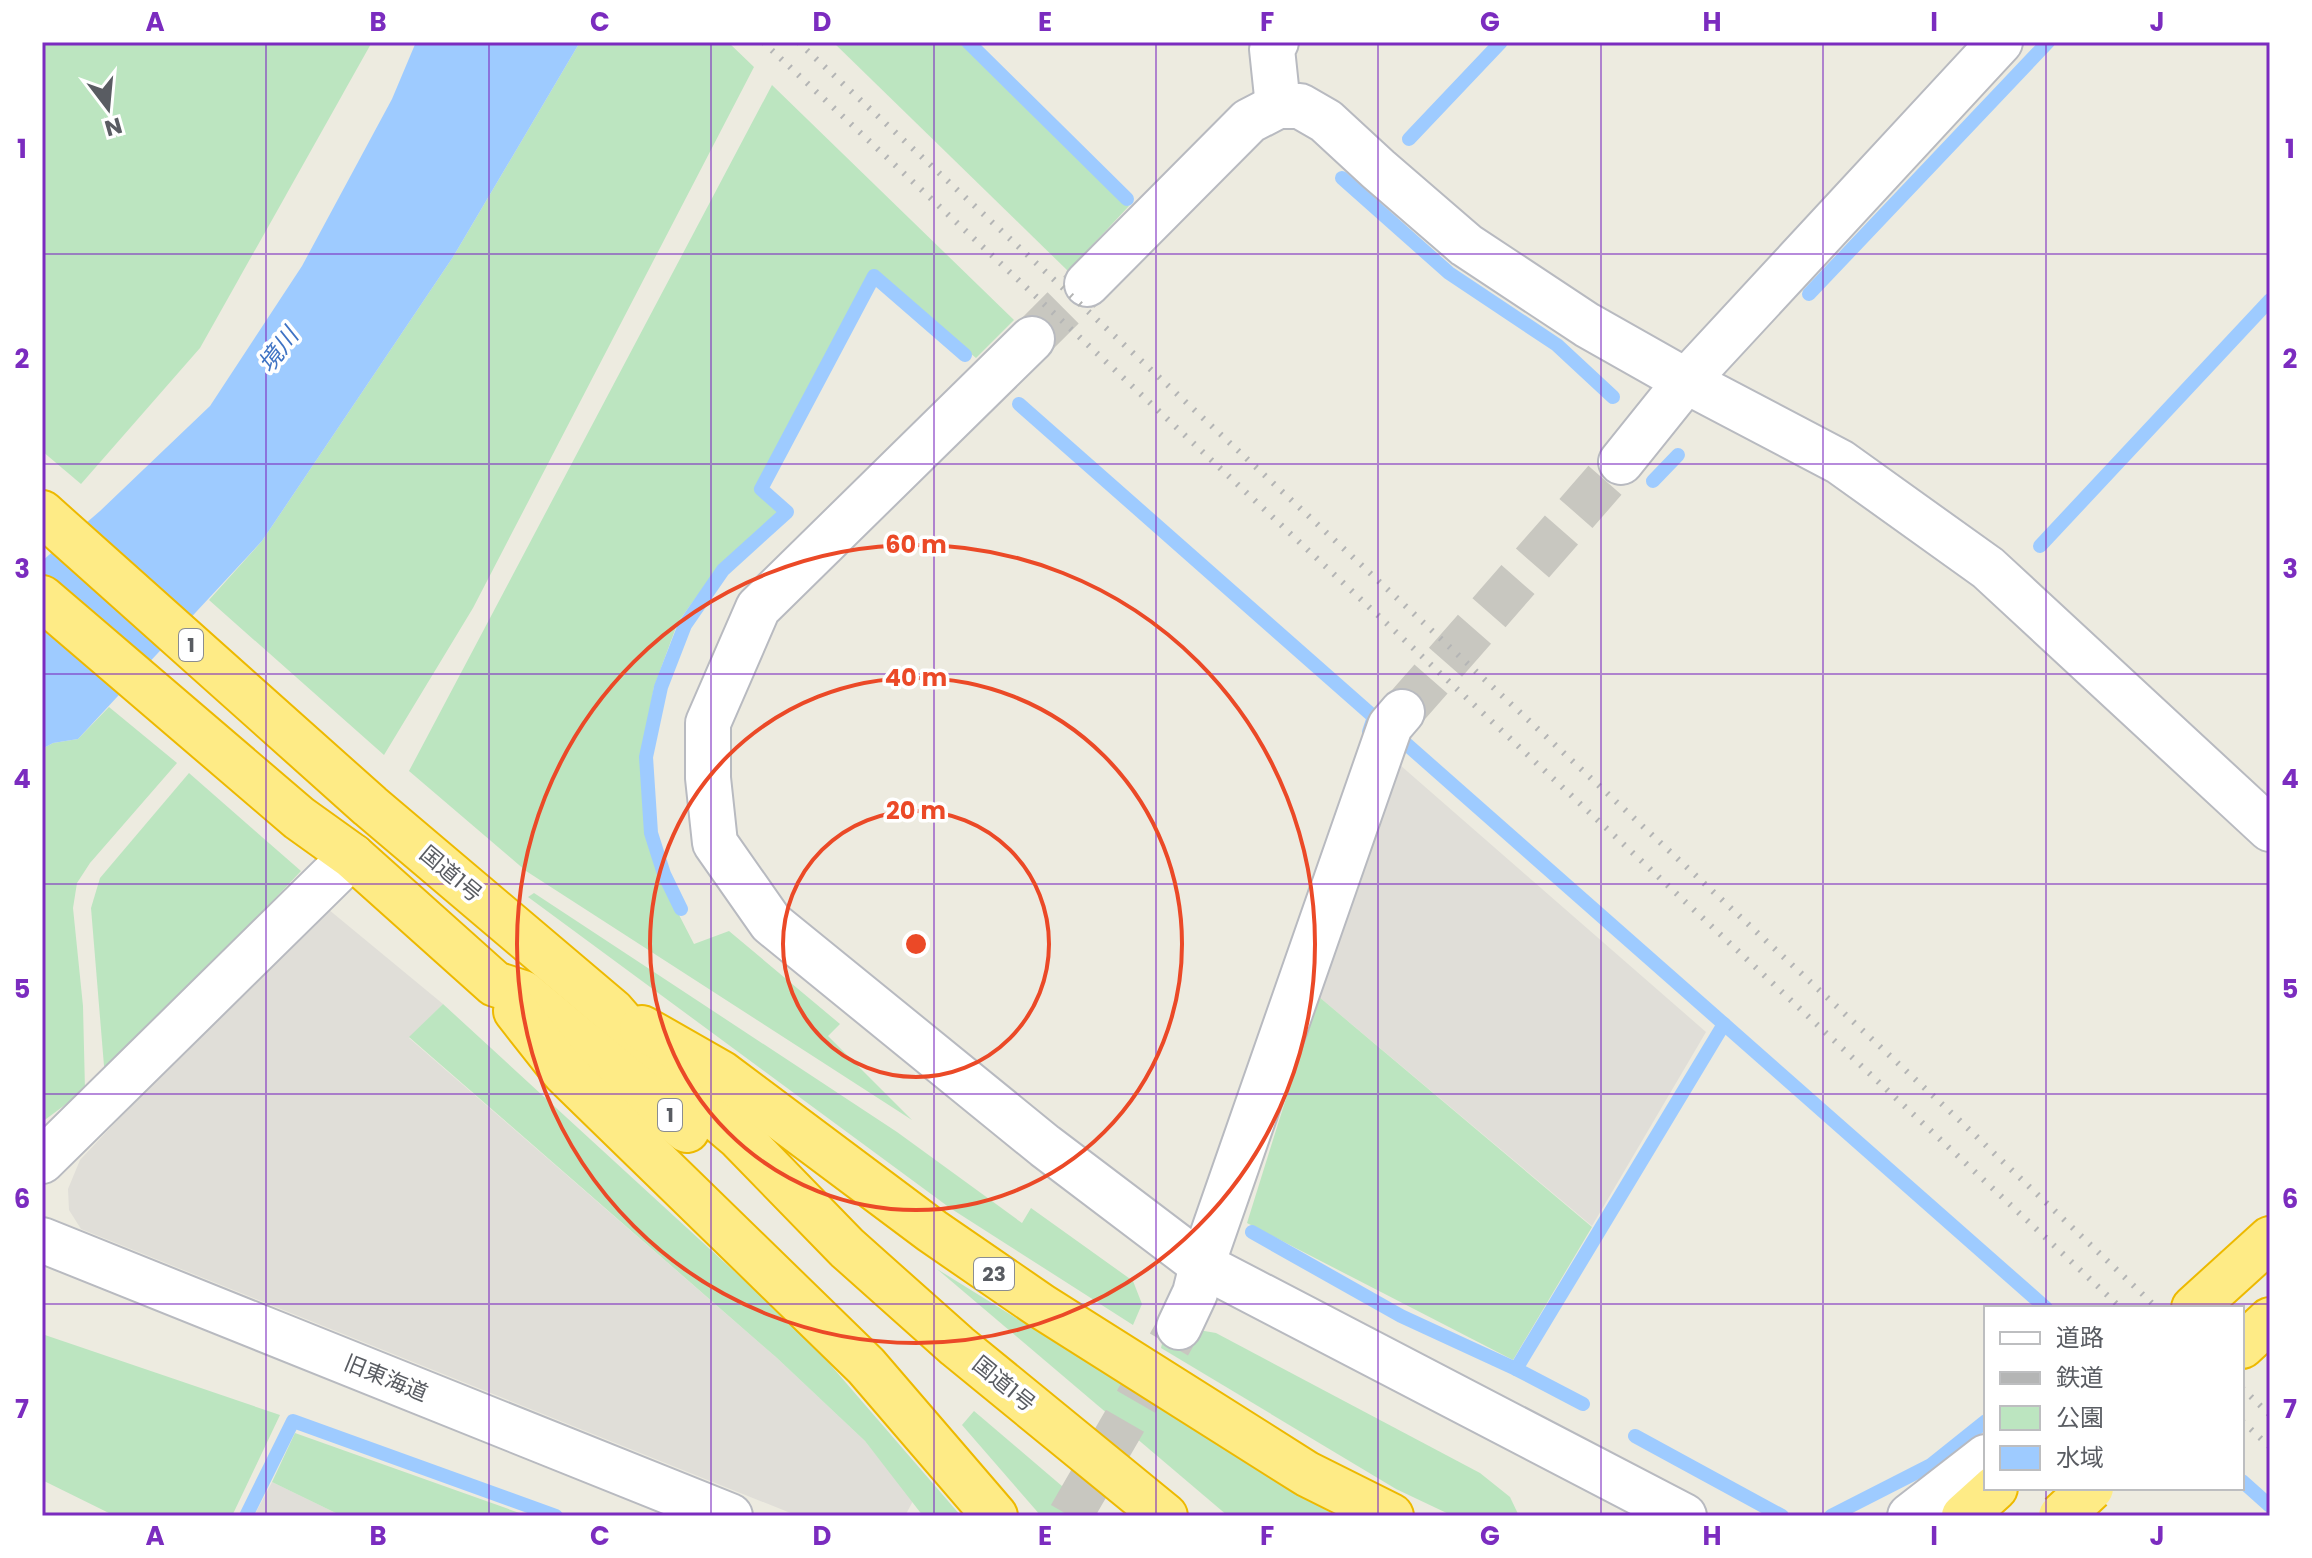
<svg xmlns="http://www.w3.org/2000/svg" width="2312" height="1558" font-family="Poppins,'Noto Sans JP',sans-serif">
  <rect width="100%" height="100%" fill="#edebe0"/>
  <g fill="#e0ded8">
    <polygon points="1392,758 1706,1032 1592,1226 1318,996"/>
    <polygon points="328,909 443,1004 409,1038 777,1358 865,1441 913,1501 905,1516 798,1516 81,1229 69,1210 68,1189 80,1160 315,911"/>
    <polygon points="272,1482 342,1516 254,1516"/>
  </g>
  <g fill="#bce5c0">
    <polygon points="42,42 372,42 200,348 81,484 42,451"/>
    <polygon points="580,42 728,42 754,67 473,608 384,755 209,600 262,541 453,257"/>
    <polygon points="833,42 963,42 1129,206 1068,271"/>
    <polygon points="772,85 1014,320 976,358 873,272 756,489 781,512 719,566 678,622 654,687 641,758 646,833 660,878 694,944 729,931 840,1024 828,1036 912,1120 526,871 409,771"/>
    <polygon points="109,707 177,763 90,863 77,883 73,908 83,1006 85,1090 42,1122 42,749 53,743 78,739"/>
    <polygon points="189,773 301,871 105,1078 91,908 100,878"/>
    <polygon points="534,893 897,1132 1022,1223 1031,1208 1133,1281 1142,1304 1133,1325 950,1208 528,897"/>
    <polygon points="1318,996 1592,1227 1513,1360 1247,1223"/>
    <polygon points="443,1004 809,1340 961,1516 923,1516 865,1441 777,1358 409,1037"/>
    <polygon points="937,1269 1336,1516 1228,1516"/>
    <polygon points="1193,1329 1216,1333 1480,1473 1510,1497 1519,1516 1453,1516 1396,1489 1161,1348 1164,1335"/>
    <polygon points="42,1334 280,1415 232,1516 115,1516 42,1480"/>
    <polygon points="974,1411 1097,1516 1041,1516 962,1425"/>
    <polygon points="295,1433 528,1516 342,1516 272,1482"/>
  </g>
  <polygon fill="#9ecbff" points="416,42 580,42 453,257 262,541 78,739 53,743 42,749 42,561 100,511 210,406 302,266 392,99"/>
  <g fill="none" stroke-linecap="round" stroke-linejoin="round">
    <g stroke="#9ecbff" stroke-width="14">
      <polyline points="968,42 1127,199"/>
      <polyline points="1409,139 1501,42"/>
      <polyline points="1342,178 1449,273 1557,345 1613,397"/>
      <polyline points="1809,294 2048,42"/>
      <polyline points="1019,404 1374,717 1369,732"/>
      <polyline points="1653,481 1678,455"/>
      <polyline points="2040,546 2270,300"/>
      <polyline points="1404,742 2046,1308"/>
      <polyline points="681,909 664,874 651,833 646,757 661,687 685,625 723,570 787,512 761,489 874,276 965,355"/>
      <polyline points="1252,1232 1401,1316 1516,1369 1724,1024"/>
      <polyline points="1516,1369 1583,1404"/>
      <polyline points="1635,1436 1782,1516"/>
      <polyline points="2242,1481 2270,1506"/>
      <polyline points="246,1516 293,1421 556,1516"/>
      <polyline points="1831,1516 1931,1465 1986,1421"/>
    </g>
    <g stroke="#c8c7c0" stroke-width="44" stroke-dasharray="44 22" stroke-linecap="butt">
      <polyline points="1032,339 1087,284"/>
      <polyline points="1402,712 1621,462"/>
      <polyline points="1070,1516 1179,1327"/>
    </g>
    <defs>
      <g id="minor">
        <polyline points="1276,42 1272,49 1278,106"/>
        <polyline points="1087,284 1249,121 1278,106 1300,106 1326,121 1378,169 1466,245 1587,325 1686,381 1840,462 1988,568 2270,829"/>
        <polyline points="1032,339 758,608 708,723 708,778 715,843 771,923 1045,1146 1202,1265 1684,1516"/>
        <polyline points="1621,462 1686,381 2000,42"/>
        <polyline points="42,1161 352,856"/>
        <polyline points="42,1240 730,1516"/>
        <polyline points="1179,1327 1195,1293 1202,1265 1390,726 1402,712"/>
        <polyline points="1910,1516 1986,1457"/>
      </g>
      <g id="highway">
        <polyline points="42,513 370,806 612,1011 674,1082 739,1137 847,1248 957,1346 1165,1516"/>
        <polyline points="42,598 299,818 352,856 495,984 523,993 687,1130"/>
        <polyline points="516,1011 564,1072 866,1366 995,1516"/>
        <polyline points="642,1028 721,1073 932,1231 1041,1306 1307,1474 1391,1516"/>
        <polyline points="2194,1308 2270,1239"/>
        <polyline points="2242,1346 2270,1320"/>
        <polyline points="1964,1516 1995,1488"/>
      </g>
    </defs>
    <use href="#minor" stroke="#b8bac0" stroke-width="48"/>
    <use href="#highway" stroke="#edb900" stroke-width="48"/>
    <use href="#minor" stroke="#fff" stroke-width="44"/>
    <use href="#highway" stroke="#feeb86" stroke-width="44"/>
    <g stroke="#b4b5b5" stroke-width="6" stroke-dasharray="2 10" stroke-linecap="butt">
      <polyline points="763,42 2121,1308"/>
      <polyline points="798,42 1958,1119 2157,1308"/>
      <polyline points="2242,1388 2270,1415"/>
      <polyline points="2242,1421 2270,1447"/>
    </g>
    <defs>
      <polyline id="highway-bridge" points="2061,1516 2091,1488"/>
    </defs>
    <use href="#highway-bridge" stroke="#edb900" stroke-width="48" stroke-linecap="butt"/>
    <use href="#highway-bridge" stroke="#feeb86" stroke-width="44"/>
  </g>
  <path fill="none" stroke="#7b2cbf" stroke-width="2" stroke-opacity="0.55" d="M 266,42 L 266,1516M 489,42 L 489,1516M 711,42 L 711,1516M 934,42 L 934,1516M 1156,42 L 1156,1516M 1378,42 L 1378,1516M 1601,42 L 1601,1516M 1823,42 L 1823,1516M 2046,42 L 2046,1308M 42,254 L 2270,254M 42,464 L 2270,464M 42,674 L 2270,674M 42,884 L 2270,884M 42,1094 L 2270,1094M 42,1304 L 2270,1304M 2046,1488 L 2046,1516"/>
  <g fill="none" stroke="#eb4927" stroke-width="4">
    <circle cx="916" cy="944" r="133"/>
    <circle cx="916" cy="944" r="266"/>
    <circle cx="916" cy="944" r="399"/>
  </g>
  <g text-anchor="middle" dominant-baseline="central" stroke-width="7" stroke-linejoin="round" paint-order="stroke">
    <g fill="#fff" stroke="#8b8d91" stroke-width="2">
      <rect x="179" y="629" width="24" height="32" rx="6"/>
      <rect x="658" y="1099" width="24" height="32" rx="6"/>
      <rect x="974" y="1258" width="40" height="32" rx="6"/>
    </g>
    <g font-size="20" font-weight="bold" fill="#595c62">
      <text x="191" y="645">1</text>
      <text x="670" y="1115">1</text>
      <text x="994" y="1274">23</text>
    </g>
    <g font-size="22" fill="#595c62" stroke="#fff">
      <text transform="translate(451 874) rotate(40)">国道1号</text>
      <text transform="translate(386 1378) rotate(22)">旧東海道</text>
      <text transform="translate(1004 1384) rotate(39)">国道1号</text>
    </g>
    <g font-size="24" font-style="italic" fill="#3f73c4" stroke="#fff">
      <text transform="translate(278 350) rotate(-53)">境川</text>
    </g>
  </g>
  <circle cx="916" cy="944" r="12" fill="#eb4927" stroke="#fff" stroke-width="4"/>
  <g font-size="24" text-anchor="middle" font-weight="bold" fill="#eb4927" stroke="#fff" stroke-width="7" stroke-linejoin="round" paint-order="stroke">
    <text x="916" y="553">60 m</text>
    <text x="916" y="686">40 m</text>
    <text x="916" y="819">20 m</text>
  </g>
  <rect width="2312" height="1558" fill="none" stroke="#ffffff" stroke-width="88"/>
  <rect x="1984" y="1306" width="260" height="184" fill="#ffffff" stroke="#bdbec0" stroke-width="2"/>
  <rect x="2000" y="1332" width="40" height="12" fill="#ffffff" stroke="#bdbec0" stroke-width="2"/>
  <text x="2056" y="1346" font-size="24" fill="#595c62">道路</text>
  <rect x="2000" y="1372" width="40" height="12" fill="#b4b5b5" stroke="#bdbec0" stroke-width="2"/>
  <text x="2056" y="1386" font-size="24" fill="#595c62">鉄道</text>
  <rect x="2000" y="1406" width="40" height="24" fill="#bce5c0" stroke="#bdbec0" stroke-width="2"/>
  <text x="2056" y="1426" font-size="24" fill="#595c62">公園</text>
  <rect x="2000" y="1446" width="40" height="24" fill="#9ecbff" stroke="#bdbec0" stroke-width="2"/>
  <text x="2056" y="1466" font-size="24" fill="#595c62">水域</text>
  <g transform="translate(108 108) rotate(164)" stroke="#ffffff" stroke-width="6" paint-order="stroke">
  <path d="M0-6L14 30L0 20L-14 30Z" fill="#595c62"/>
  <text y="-12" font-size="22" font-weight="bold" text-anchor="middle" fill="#595c62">N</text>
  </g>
  <rect x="44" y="44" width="2224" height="1470" fill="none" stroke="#7b2cbf" stroke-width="3"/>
  <g font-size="26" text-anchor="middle" font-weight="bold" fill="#7b2cbf">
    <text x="155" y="31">A</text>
    <text x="378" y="31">B</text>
    <text x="600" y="31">C</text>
    <text x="822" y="31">D</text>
    <text x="1045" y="31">E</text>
    <text x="1267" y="31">F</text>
    <text x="1490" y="31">G</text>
    <text x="1712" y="31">H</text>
    <text x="1934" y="31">I</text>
    <text x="2157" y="31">J</text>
    <text x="22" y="158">1</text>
    <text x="2290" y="158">1</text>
    <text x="22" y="368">2</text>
    <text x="2290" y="368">2</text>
    <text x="22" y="578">3</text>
    <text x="2290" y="578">3</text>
    <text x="22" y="788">4</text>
    <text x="2290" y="788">4</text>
    <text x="22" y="998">5</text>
    <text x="2290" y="998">5</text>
    <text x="22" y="1208">6</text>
    <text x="2290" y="1208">6</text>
    <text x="22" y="1418">7</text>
    <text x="2290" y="1418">7</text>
    <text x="155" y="1545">A</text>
    <text x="378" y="1545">B</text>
    <text x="600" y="1545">C</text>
    <text x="822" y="1545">D</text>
    <text x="1045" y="1545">E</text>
    <text x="1267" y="1545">F</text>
    <text x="1490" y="1545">G</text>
    <text x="1712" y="1545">H</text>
    <text x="1934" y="1545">I</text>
    <text x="2157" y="1545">J</text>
  </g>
</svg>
